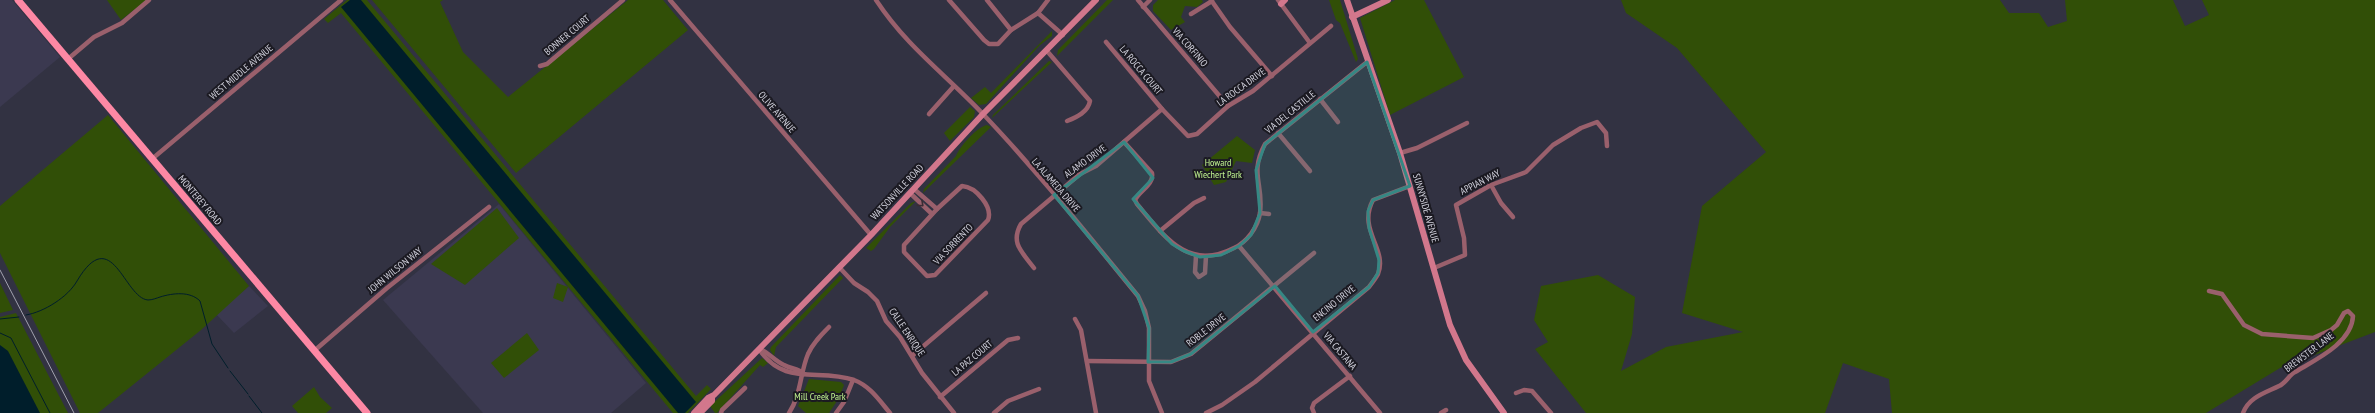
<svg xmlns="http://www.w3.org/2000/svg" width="2375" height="413" font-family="'PT Sans Narrow',sans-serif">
  <rect width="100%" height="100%" fill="#323242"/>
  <g fill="#3b3950">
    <polygon points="0,0 12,0 60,57 0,107"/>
    <polygon points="499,204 646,383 611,413 483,413 383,300"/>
    <polygon points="249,286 268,306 234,333 216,314"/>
  </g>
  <g fill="#314f07">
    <polygon points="107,0 147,0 121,20"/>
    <polygon points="347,0 367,0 696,396 707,385 711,389 688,413 673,413 341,13 328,23 324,19"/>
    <polygon points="372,0 443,0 440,2 463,52 508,97 628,0 663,0 688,30 516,173"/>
    <polygon points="1107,0 1113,0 1057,56 1058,50"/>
    <polygon points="1158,0 1202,0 1203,2 1197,7 1185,6 1181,17 1185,22 1171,30 1153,11 1153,5"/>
    <polygon points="1329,0 1340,0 1358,59 1356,62 1340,23 1336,20"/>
    <polygon points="1395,0 1424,0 1464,77 1390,115 1360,18"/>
    <polygon points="1621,0 2000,0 2009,13 2039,13 2048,27 2067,21 2065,0 2173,0 2185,26 2209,15 2202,0 2375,0 2375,332 2280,368 2206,413 1892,413 1889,379 1843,363 1825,413 1586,413 1535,349 1548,342 1534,320 1541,286 1598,275 1635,297 1632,334 1621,371 1666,347 1743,332 1682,313 1702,206 1766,152 1677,48 1626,13"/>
    <polygon points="1052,31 1052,36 1040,45 986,104 979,105 971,98 985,87 991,93"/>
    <polygon points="1049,61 1052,62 992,118 993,115"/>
    <polygon points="970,107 975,111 974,117 950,141 944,133"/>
    <polygon points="108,115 249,286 201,330 98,413 80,413 0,253 0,206"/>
    <path d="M 987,125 L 991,127 L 923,193 L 924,189 L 956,156 C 960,146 977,127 987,125 Z"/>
    <polygon points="1237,136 1255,150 1252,163 1236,161 1226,182 1214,185 1202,165"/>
    <polygon points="916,201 890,227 874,249 871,251 866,248 911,203"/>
    <polygon points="497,208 519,238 465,285 431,264"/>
    <polygon points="840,275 843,278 776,347 774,356 770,350 771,347"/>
    <polygon points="0,283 13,310 0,313"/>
    <polygon points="557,283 568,287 563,302 553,298"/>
    <polygon points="16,313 68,413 0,413 0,317"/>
    <polygon points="527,333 539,350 504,378 491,363"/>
    <polygon points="762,358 768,363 763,367 760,365 717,413 715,413 710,406"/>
    <polygon points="809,379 841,382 844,385 839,398 829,413 806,413 798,406"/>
    <polygon points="314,387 320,397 332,408 326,413 298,413 292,406"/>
  </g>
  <g fill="#001e2b">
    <polygon points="350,0 361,0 696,402 685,413 678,413 341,7"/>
    <polygon points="0,345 8,351 40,413 0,413"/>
  </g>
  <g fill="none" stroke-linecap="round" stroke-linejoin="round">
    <g stroke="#001e2b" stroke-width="1">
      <path d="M 26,315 C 44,312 68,297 77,281 C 112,222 124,298 148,300 C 152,300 157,298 160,297 C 173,293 190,291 200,301 L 212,344 L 228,368"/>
      <polyline points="0,319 19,317"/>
      <polyline points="0,333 11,338 50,413"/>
      <polyline points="230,371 248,394"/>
      <polyline points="249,396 262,413"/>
    </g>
    <g stroke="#9a606c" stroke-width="4.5">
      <polyline points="670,0 871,235"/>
      <path d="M 876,0 C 907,47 945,74 983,114 C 1038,172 1088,235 1138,296 L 1145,311 L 1149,328 L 1149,381 L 1162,413"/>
      <polyline points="949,0 984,40 989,44 998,44 1011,30 1038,13 1048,0"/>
      <polyline points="987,0 1011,30"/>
      <polyline points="1138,0 1228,106"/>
      <polyline points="1211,0 1230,27 1272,76"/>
      <polyline points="1278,0 1310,43"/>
      <polyline points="1143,7 1150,0"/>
      <polyline points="1038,13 1063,35"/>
      <polyline points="1191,14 1212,1"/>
      <polyline points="1106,42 1162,109 1188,136 1197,134 1228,106 1253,91 1331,26"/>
      <path d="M 1047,51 L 1090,101 C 1088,112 1077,117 1067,121"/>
      <polyline points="68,59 94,37 122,23 149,0"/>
      <polyline points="540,66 547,64 623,0"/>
      <polyline points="1320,99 1338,122"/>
      <polyline points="929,114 954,86"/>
      <polyline points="1278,133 1310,171"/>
      <path d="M 1124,142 L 1152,173 C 1154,185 1140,190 1135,200 L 1137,204 C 1164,236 1188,272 1234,248 C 1247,242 1258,227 1260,213 C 1264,185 1249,173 1265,144 L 1367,62"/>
      <polyline points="1400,153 1417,148 1467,123"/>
      <polyline points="152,159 341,0"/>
      <polyline points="1491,185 1501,203 1513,217"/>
      <path d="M 962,186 C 976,187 993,207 988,220 L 935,275 L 927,276 L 904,252 L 904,245 L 937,209 Z"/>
      <polyline points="914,189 937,209"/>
      <polyline points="910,193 932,214"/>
      <polyline points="1260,213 1269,214"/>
      <polyline points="1160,231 1194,203 1204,198"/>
      <polyline points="1239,246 1380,413"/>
      <polyline points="1196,256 1195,272 1199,277 1205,273 1206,256"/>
      <polyline points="839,267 854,283 868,292 877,301 886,321 900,337 922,373 954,413"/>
      <path d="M 1034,268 C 1022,252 1010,243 1021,224 L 1080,174 L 1096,166 L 1162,109"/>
      <polyline points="1434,268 1465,255 1464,238 1456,205 1491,185 1526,172 1553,145 1581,128 1597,122 1606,133 1607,146"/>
      <path d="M 2209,291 L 2222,294 L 2244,325 L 2262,334 L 2313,338 L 2331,330 L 2337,325 L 2344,313 L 2348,311 L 2353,316 C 2352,343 2315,360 2295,372 C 2289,375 2286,383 2279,386 C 2265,393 2249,397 2243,413"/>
      <polyline points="1075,319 1081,330 1096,413"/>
      <path d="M 759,349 C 784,387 818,368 854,380 C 870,386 879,400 890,413"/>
      <path d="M 760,349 C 769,353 775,361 784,365 C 791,369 798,368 804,374"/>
      <polyline points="314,351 387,288 489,207"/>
      <polyline points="913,355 986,293"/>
      <polyline points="1087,361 1171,362 1191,354 1314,253"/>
      <polyline points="1516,393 1524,390 1532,391 1551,413"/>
      <polyline points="940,397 1008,340 1018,338"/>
      <polyline points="721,413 722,410 745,388"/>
      <path d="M 789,413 C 801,395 800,373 808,354 C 813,343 821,335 829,327"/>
      <polyline points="836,413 844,402 853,380"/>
      <polyline points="994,413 1008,401 1039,389"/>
      <path d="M 1206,413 L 1222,405 L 1255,382 L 1369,287 C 1372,283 1376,278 1378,274 C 1388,249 1357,230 1373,200 L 1410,186"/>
      <polyline points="1314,413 1312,408 1314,403 1350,376"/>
      <polyline points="1441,413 1446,410"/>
    </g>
    <g stroke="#d2778c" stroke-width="6">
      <polyline points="1347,0 1400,153 1450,325 1466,360 1504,413"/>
      <polyline points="1281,4 1285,0"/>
      <polyline points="1352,17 1388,0"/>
      <polyline points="694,413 708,398 714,395 871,235 983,114 1096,0"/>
      <polyline points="700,413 712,401 712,397"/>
    </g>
    <polyline stroke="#fd88a4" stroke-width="7" points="18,0 367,413"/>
    <polyline stroke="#a2a2af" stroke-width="1" points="0,270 74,413"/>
  </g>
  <defs><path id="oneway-chevron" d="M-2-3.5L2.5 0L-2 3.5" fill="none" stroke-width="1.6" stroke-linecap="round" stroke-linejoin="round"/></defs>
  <use stroke="#3b2c34" href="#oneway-chevron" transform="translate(921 204) rotate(43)"/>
  <path fill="#368884" fill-opacity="0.2" stroke="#368884" stroke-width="3" stroke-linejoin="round" d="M 1367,62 L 1410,186 L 1373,200 L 1368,211 L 1369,228 L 1379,260 L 1378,273 L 1369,287 L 1313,332 L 1275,286 L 1191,354 L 1171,362 L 1148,362 L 1149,328 L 1138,296 L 1054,195 L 1124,142 L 1153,178 L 1133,199 L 1172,244 L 1184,251 L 1200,257 L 1221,255 L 1239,246 L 1251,235 L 1260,213 L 1256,170 L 1265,144 Z"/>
  <g text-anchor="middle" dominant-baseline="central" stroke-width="4" stroke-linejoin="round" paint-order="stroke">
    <g font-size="10" fill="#d1d1dc" stroke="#1b1a22">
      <text transform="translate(567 35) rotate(-40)">BONNER COURT</text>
      <text transform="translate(1190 47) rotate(49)">VIA CORFINIO</text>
      <text transform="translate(1141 70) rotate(50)">LA ROCCA COURT</text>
      <text transform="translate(241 72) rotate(-40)">WEST MIDDLE AVENUE</text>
      <text transform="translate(1241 87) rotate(-36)">LA ROCCA DRIVE</text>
      <text transform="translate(777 112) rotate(49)">OLIVE AVENUE</text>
      <text transform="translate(1290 112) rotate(-39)">VIA DEL CASTILLE</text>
      <text transform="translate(1085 161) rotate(-36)">ALAMO DRIVE</text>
      <text transform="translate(1480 182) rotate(-27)">APPIAN WAY</text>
      <text transform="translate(1056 185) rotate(49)">LA ALAMEDA DRIVE</text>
      <text transform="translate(897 192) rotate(-47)">WATSONVILLE ROAD</text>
      <text transform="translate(200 200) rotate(50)">MONTEREY ROAD</text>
      <text transform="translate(1426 208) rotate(74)">SUNNYSIDE AVENUE</text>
      <text transform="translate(953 244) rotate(-46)">VIA SORRENTO</text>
      <text transform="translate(395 270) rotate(-39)">JOHN WILSON WAY</text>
      <text transform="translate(1334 303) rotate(-39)">ENCINO DRIVE</text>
      <text transform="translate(1206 330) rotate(-38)">ROBLE DRIVE</text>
      <text transform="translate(907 332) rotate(56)">CALLE ENRIQUE</text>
      <text transform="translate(1340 351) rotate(50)">VIA CASTANA</text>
      <text transform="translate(2309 352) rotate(-37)">BREWSTER LANE</text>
      <text transform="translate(972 358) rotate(-40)">LA PAZ COURT</text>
    </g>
    <g font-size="10" fill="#c2f691" stroke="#1b1a22">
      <text x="1218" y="162">Howard<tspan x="1218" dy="12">Wiechert Park</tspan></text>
      <text x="820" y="396">Mill Creek Park</text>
    </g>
  </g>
</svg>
